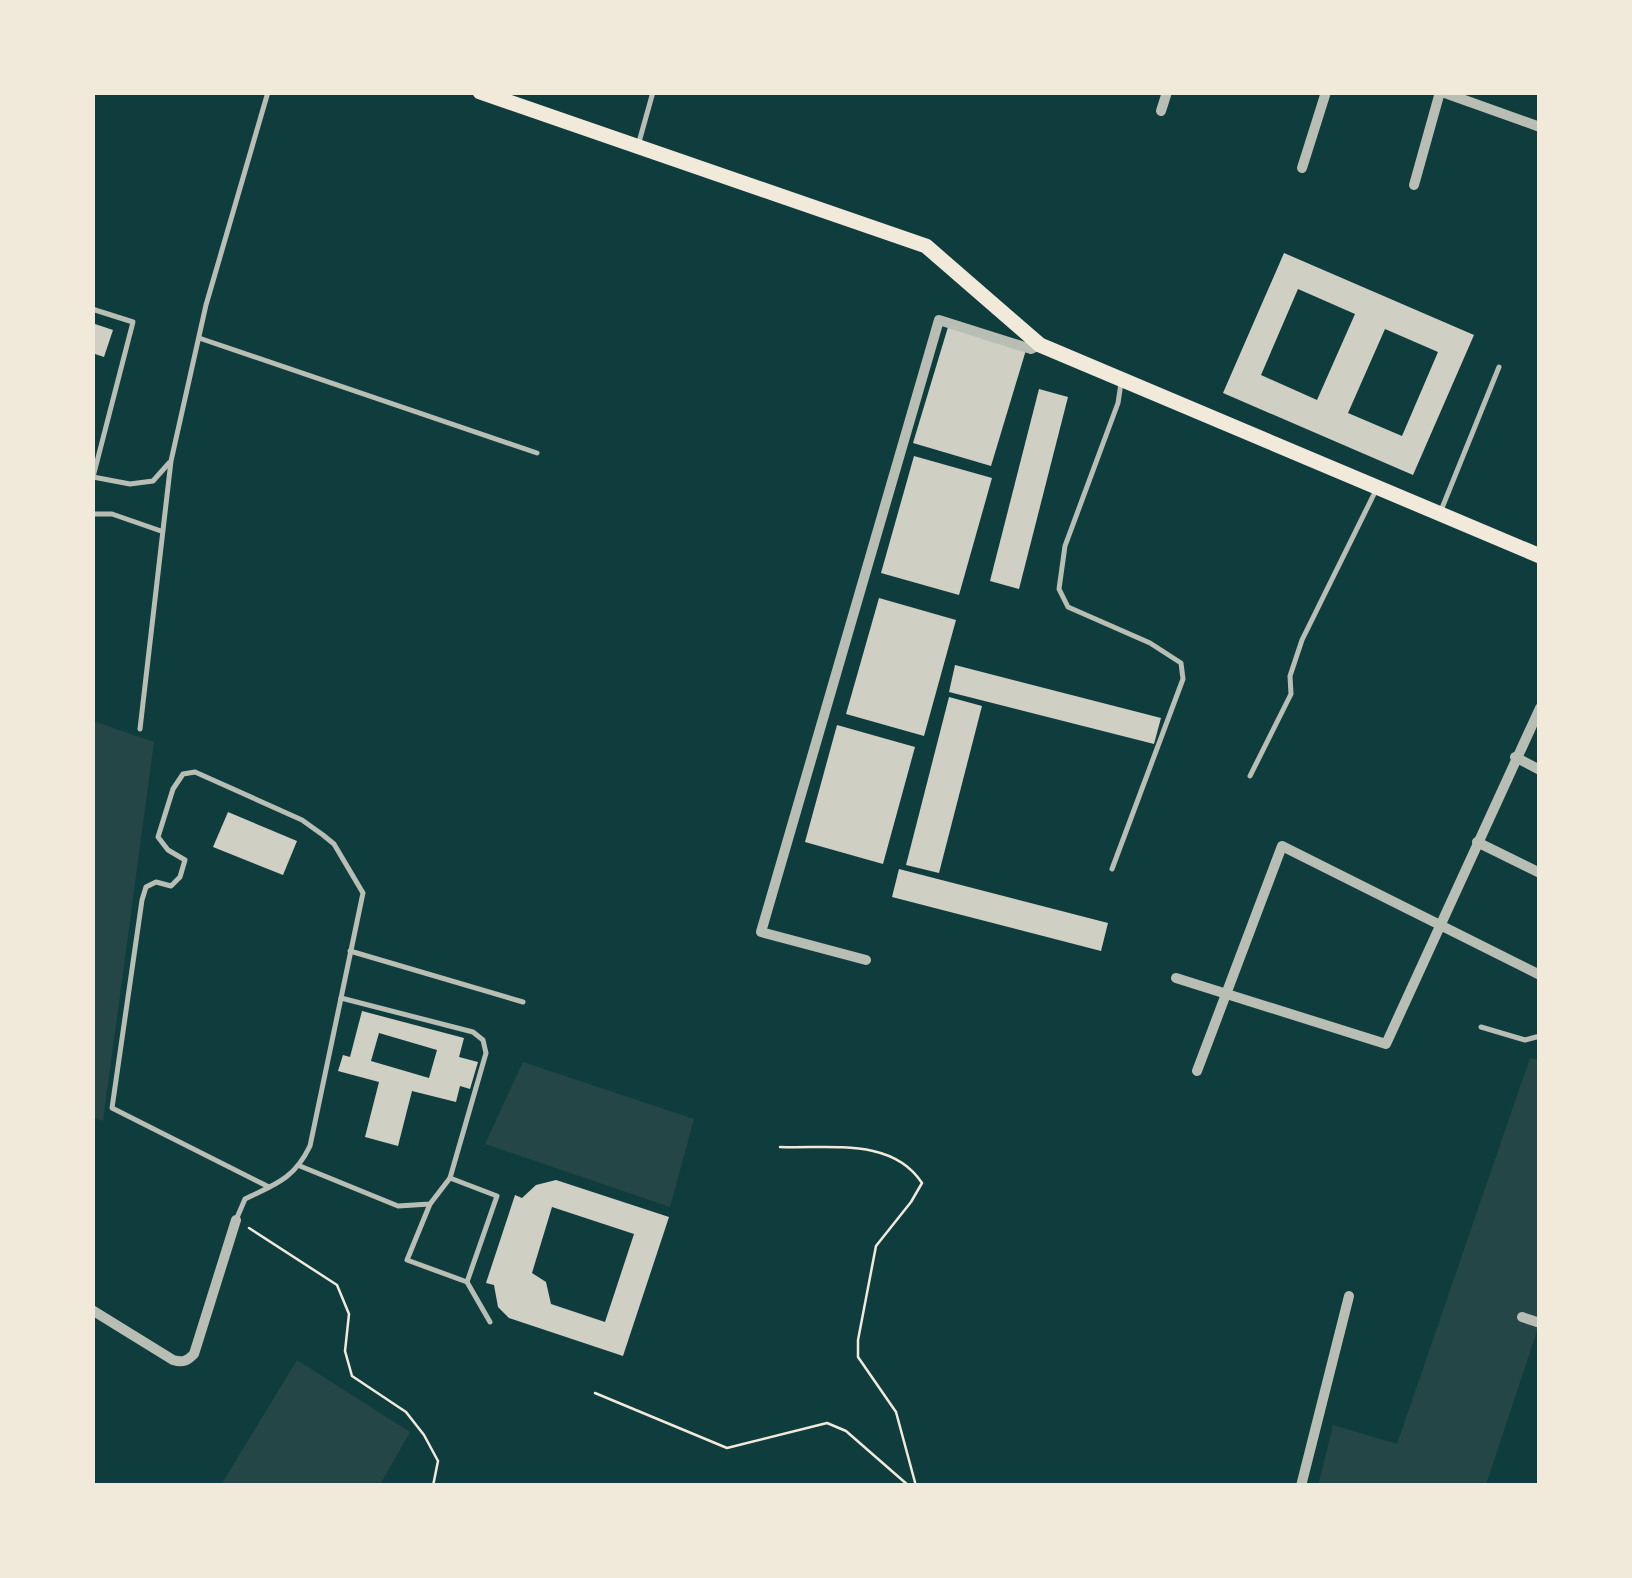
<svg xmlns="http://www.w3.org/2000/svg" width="1632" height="1578" font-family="Mulish,sans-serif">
  <rect width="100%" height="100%" fill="#0f3d3e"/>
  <g fill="#244646">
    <polygon points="93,721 154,742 103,1121 92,1117"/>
    <polygon points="1530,1058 1539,1060 1539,1325 1486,1485 1318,1486 1333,1425 1397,1444"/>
    <polygon points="523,1062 694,1119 670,1207 485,1144"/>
    <polygon points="297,1360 410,1432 380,1485 221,1485"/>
  </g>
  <g fill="#cfcfc3" fill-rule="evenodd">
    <path d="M 1284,253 L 1474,335 L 1413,475 L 1223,393 ZM 1298,289 L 1355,314 L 1317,400 L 1261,375 ZM 1385,329 L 1438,352 L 1402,436 L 1348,413 Z"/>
    <polygon points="92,323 113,330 104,357 92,353"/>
    <polygon points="948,327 1026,350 991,466 913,443"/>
    <polygon points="1039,389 1068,397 1019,589 990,581"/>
    <polygon points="914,456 992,478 959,595 881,573"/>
    <polygon points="879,598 956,620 924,736 846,714"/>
    <polygon points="955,665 1161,718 1154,744 949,692"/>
    <polygon points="949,697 982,706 939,873 906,865"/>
    <polygon points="837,725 915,747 883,864 805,842"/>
    <polygon points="228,812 297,841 283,875 213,847"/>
    <polygon points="899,869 1108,923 1101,951 892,897"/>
    <path d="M 362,1011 L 464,1038 L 459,1057 L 478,1062 L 470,1089 L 460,1086 L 456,1102 L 412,1091 L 398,1146 L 365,1137 L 379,1082 L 338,1071 L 343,1055 L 350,1057 ZM 379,1033 L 437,1050 L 429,1078 L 371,1061 Z"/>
    <path d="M 556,1180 L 669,1217 L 623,1356 L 509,1318 L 498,1307 L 494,1285 L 486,1283 L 515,1195 L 522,1198 L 536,1185 ZM 552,1207 L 634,1234 L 605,1322 L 551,1304 L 546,1282 L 532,1273 Z"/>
  </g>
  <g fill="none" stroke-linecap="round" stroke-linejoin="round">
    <g stroke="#f1e9da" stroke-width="2.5">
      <path d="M 780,1147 C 830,1149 892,1137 922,1183 L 911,1202 L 876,1246 L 858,1340 L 858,1357 L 896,1412 L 916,1486"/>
      <polyline points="249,1228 337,1285 349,1314 345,1351 352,1376 406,1412 424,1435 438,1461 433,1486"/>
      <polyline points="595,1393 727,1448 827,1423 846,1431 909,1486"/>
    </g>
    <g stroke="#b8beb3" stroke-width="5">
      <polyline points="639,142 653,92"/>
      <polyline points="92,309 133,322 93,477 130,484 153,481 169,463"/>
      <polyline points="199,338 537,453"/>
      <polyline points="1440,513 1499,367"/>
      <polyline points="92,514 112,514 161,531"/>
      <polyline points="140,729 171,461 206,305 268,92"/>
      <polyline points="1250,776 1291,694 1290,676 1302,640 1377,488"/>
      <polyline points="1112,869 1183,679 1181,663 1150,643 1068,607 1059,589 1065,546 1118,403 1121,383"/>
      <polyline points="350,951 523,1002"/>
      <polyline points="1481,1027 1525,1040 1540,1036"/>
      <polyline points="300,1166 398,1206 430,1204 450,1178 486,1053 483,1040 473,1032 341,998"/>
      <polyline points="450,1178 497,1196 467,1282 490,1322"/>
      <polyline points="430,1204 407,1260 467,1282"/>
      <path d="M 236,1220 L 245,1199 C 276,1184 294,1179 310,1146 L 363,893 L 334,844 L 323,835 L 302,820 L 195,772 L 183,774 L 173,789 L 158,837 L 168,850 L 185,860 L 180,877 L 171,886 L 156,882 L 146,887 L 142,900 L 112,1108 L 269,1187"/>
    </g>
    <g stroke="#b8beb3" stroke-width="10">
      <polyline points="1442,92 1540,127"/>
      <polyline points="1161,111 1167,92"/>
      <polyline points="1302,168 1326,92"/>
      <polyline points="1414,185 1440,92"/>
      <polyline points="1515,757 1540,770"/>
      <polyline points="1477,842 1540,873"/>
      <polyline points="866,960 761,932 939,320 1031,349 1040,345"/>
      <polyline points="1176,978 1386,1044 1540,708"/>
      <polyline points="1197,1071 1282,846 1540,975"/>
      <path d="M 92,1310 L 173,1360 C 183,1363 187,1361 194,1354 L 236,1220"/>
      <polyline points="1522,1317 1540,1323"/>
      <polyline points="1301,1486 1349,1296"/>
    </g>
    <polyline stroke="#f1e9da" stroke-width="15" points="480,92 926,246 1040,345 1540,556"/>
  </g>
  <rect width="1632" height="1578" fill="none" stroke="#f1e9da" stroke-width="190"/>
</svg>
